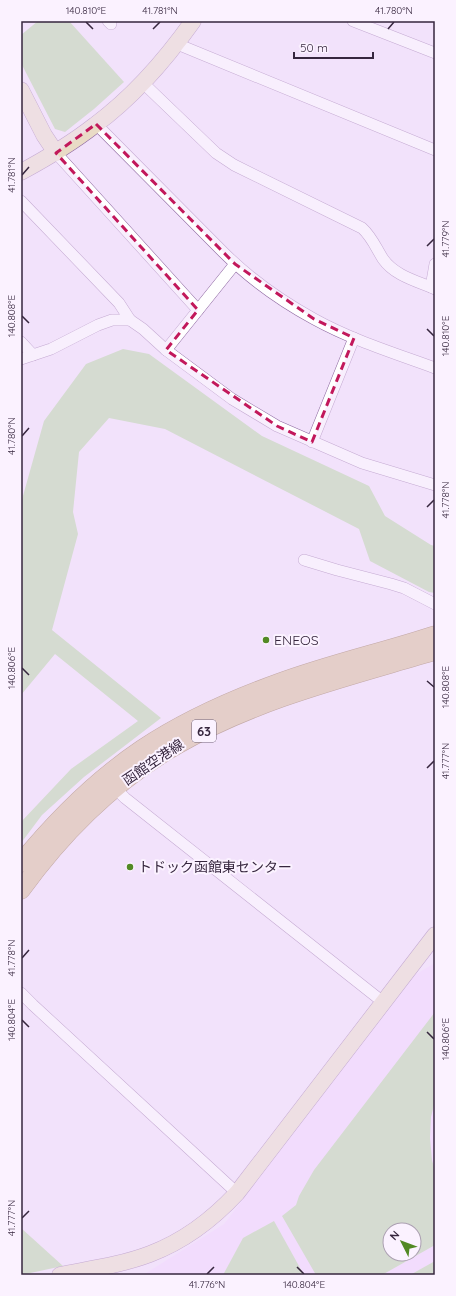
<svg xmlns="http://www.w3.org/2000/svg" width="456" height="1296" font-family="Quicksand,'Noto Sans JP',sans-serif">
  <rect width="100%" height="100%" fill="#f2e2fb"/>
  <path fill="#f1d6ff" fill-rule="evenodd" d="M 435,963 L 435,1275 L 143,1275 L 224,1224 L 416,974 ZM 390,1230 L 414,1230 L 414,1254 L 390,1254 Z"/>
  <g fill="#b1d39d" fill-rule="evenodd">
    <polygon points="38,21 69,21 124,82 94,109 65,132 55,129 21,63 21,35"/>
    <polygon points="123,349 149,354 262,436 369,486 385,516 431,545 435,546 435,593 429,592 370,561 359,529 165,429 109,418 79,452 73,512 78,534 52,630 161,718 84,777 42,815 21,843 21,822 71,769 138,721 55,654 21,695 21,503 44,421 86,364"/>
    <path d="M 435,1012 L 435,1101 L 431,1117 L 430,1138 L 432,1160 L 435,1171 L 435,1245 L 382,1275 L 316,1275 L 282,1216 L 296,1205 L 299,1196 L 314,1170 ZM 390,1230 L 414,1230 L 414,1254 L 390,1254 Z"/>
    <polygon points="274,1221 304,1275 223,1275 243,1238"/>
    <polygon points="21,1228 63,1266 21,1275"/>
    <polygon points="435,1261 435,1275 410,1275"/>
  </g>
  <g fill="none" stroke-linecap="round" stroke-linejoin="round">
    <defs>
      <g id="street">
        <polyline points="108,21 111,24"/>
        <polyline points="353,21 435,53"/>
        <polyline points="177,44 435,150"/>
        <path d="M 142,82 L 216,153 L 234,165 L 362,228 C 372,237 376,248 383,259 C 395,276 417,281 435,289"/>
        <path d="M 96,124 L 223,252 C 249,278 281,301 314,319 C 352,340 394,353 435,368"/>
        <polyline points="56,153 198,310"/>
        <polyline points="21,201 119,303 130,320"/>
        <polyline points="431,287 435,264"/>
        <polyline points="21,342 33,355"/>
        <polyline points="166,350 235,264"/>
        <polyline points="21,359 51,349 98,325 112,320 130,320 143,329 166,350 232,399 277,426 362,463 435,485"/>
        <polyline points="312,442 354,338"/>
        <polyline points="304,560 337,570 391,584 404,588 435,604"/>
        <polyline points="112,785 125,798 383,1002"/>
        <polyline points="21,993 33,1005 237,1193"/>
      </g>
      <g id="secondary">
        <polyline points="21,90 44,135 56,153"/>
        <path d="M 21,172 C 47,158 72,143 95,125 C 133,97 166,59 193,21"/>
        <path d="M 60,1275 C 90,1269 121,1265 150,1254 C 184,1241 212,1220 237,1193 L 435,935"/>
      </g>
      <g id="primary">
        <path d="M 21,863 C 56,820 96,780 142,749 C 184,721 231,700 278,683 C 329,664 383,652 435,635"/>
        <path d="M 21,890 C 63,832 114,781 177,745 C 256,699 348,677 435,651"/>
      </g>
    </defs>
    <use href="#street" stroke="#8e68a1" stroke-width="12"/>
    <use href="#secondary" stroke="#8e68a1" stroke-width="17"/>
    <use href="#primary" stroke="#896440" stroke-width="19"/>
    <use href="#street" stroke="#fff" stroke-width="11"/>
    <use href="#secondary" stroke="#e9dbc6" stroke-width="16"/>
    <use href="#primary" stroke="#d3b68d" stroke-width="18"/>
  </g>
  <path d="M0 0H456V1296H0ZM 96,124 L 235,264 L 314,319 L 354,338 L 312,442 L 277,426 L 166,350 L 198,310 L 56,153 Z" fill="#f2e2fb" fill-opacity=".55" fill-rule="evenodd"/>
  <path fill="none" stroke="#c2185b" stroke-width="3" stroke-dasharray="8 5" stroke-linejoin="round" d="M 96,124 L 235,264 L 314,319 L 354,338 L 312,442 L 277,426 L 166,350 L 198,310 L 56,153 Z"/>
  <path fill="none" stroke="#36263e" stroke-width="1.5" d="M 86,22 L 93,29M 153,29 L 160,22M 388,29 L 394,22M 22,175 L 29,167M 427,246 L 434,239M 22,316 L 29,323M 427,329 L 434,336M 22,436 L 29,428M 427,507 L 434,500M 22,668 L 29,675M 427,681 L 434,687M 427,768 L 434,761M 22,958 L 29,950M 22,1020 L 29,1027M 427,1032 L 434,1039M 22,1218 L 29,1211M 297,1267 L 304,1274M 207,1274 L 214,1267"/>
  <g fill="#528924" stroke="#fbf2ff" stroke-width="1.5">
    <circle cx="266" cy="640" r="4"/>
    <circle cx="130" cy="867" r="4"/>
  </g>
  <g text-anchor="middle" dominant-baseline="central" stroke-width="4" stroke-linejoin="round" paint-order="stroke">
    <rect fill="#fbf2ff" stroke="#716378" stroke-width="1" x="192" y="720" width="24" height="22" rx="3"/>
    <g font-size="13" font-weight="bold" fill="#36263e">
      <text x="204" y="731">63</text>
    </g>
    <g font-size="14" fill="#36263e" stroke="#fbf2ff" text-anchor="start">
      <text x="274" y="640">ENEOS</text>
      <text x="138" y="867">トドック函館東センター</text>
    </g>
    <g font-size="14" fill="#36263e" stroke="#fbf2ff">
      <text transform="translate(153 762) rotate(-34)">函館空港線</text>
    </g>
  </g>
  <rect width="456" height="1296" fill="none" stroke="#fbf2ff" stroke-width="44"/>
  <g transform="translate(402 1242) rotate(312)"><circle r="19" fill="#fbf2ff" stroke="#aca0b2"/>
  <path d="M0-3L7 15L0 10L-7 15Z" fill="#528924"/>
  <text y="-6" font-size="11" font-weight="bold" text-anchor="middle" fill="#36263e">N</text>
  </g>
  <path d="M294 52v6h79v-6" fill="none" stroke="#36263e" stroke-width="2"/>
  <text x="300" y="52" font-size="12" fill="#36263e" stroke="#fbf2ff" stroke-width="3" paint-order="stroke">50 m</text>
  <rect x="22" y="22" width="412" height="1252" fill="none" stroke="#36263e" stroke-width="1.5"/>
  <g font-size="10" text-anchor="middle" fill="#36263e">
    <text x="86" y="14">140.810°E</text>
    <text x="160" y="14">41.781°N</text>
    <text x="394" y="14">41.780°N</text>
    <text transform="translate(11 175) rotate(-90)" y="4">41.781°N</text>
    <text transform="translate(445 239) rotate(-90)" y="4">41.779°N</text>
    <text transform="translate(11 316) rotate(-90)" y="4">140.808°E</text>
    <text transform="translate(445 336) rotate(-90)" y="4">140.810°E</text>
    <text transform="translate(11 436) rotate(-90)" y="4">41.780°N</text>
    <text transform="translate(445 500) rotate(-90)" y="4">41.778°N</text>
    <text transform="translate(11 668) rotate(-90)" y="4">140.806°E</text>
    <text transform="translate(445 687) rotate(-90)" y="4">140.808°E</text>
    <text transform="translate(445 761) rotate(-90)" y="4">41.777°N</text>
    <text transform="translate(11 958) rotate(-90)" y="4">41.778°N</text>
    <text transform="translate(11 1020) rotate(-90)" y="4">140.804°E</text>
    <text transform="translate(445 1039) rotate(-90)" y="4">140.806°E</text>
    <text transform="translate(11 1218) rotate(-90)" y="4">41.777°N</text>
    <text x="207" y="1288">41.776°N</text>
    <text x="304" y="1288">140.804°E</text>
  </g>
</svg>
